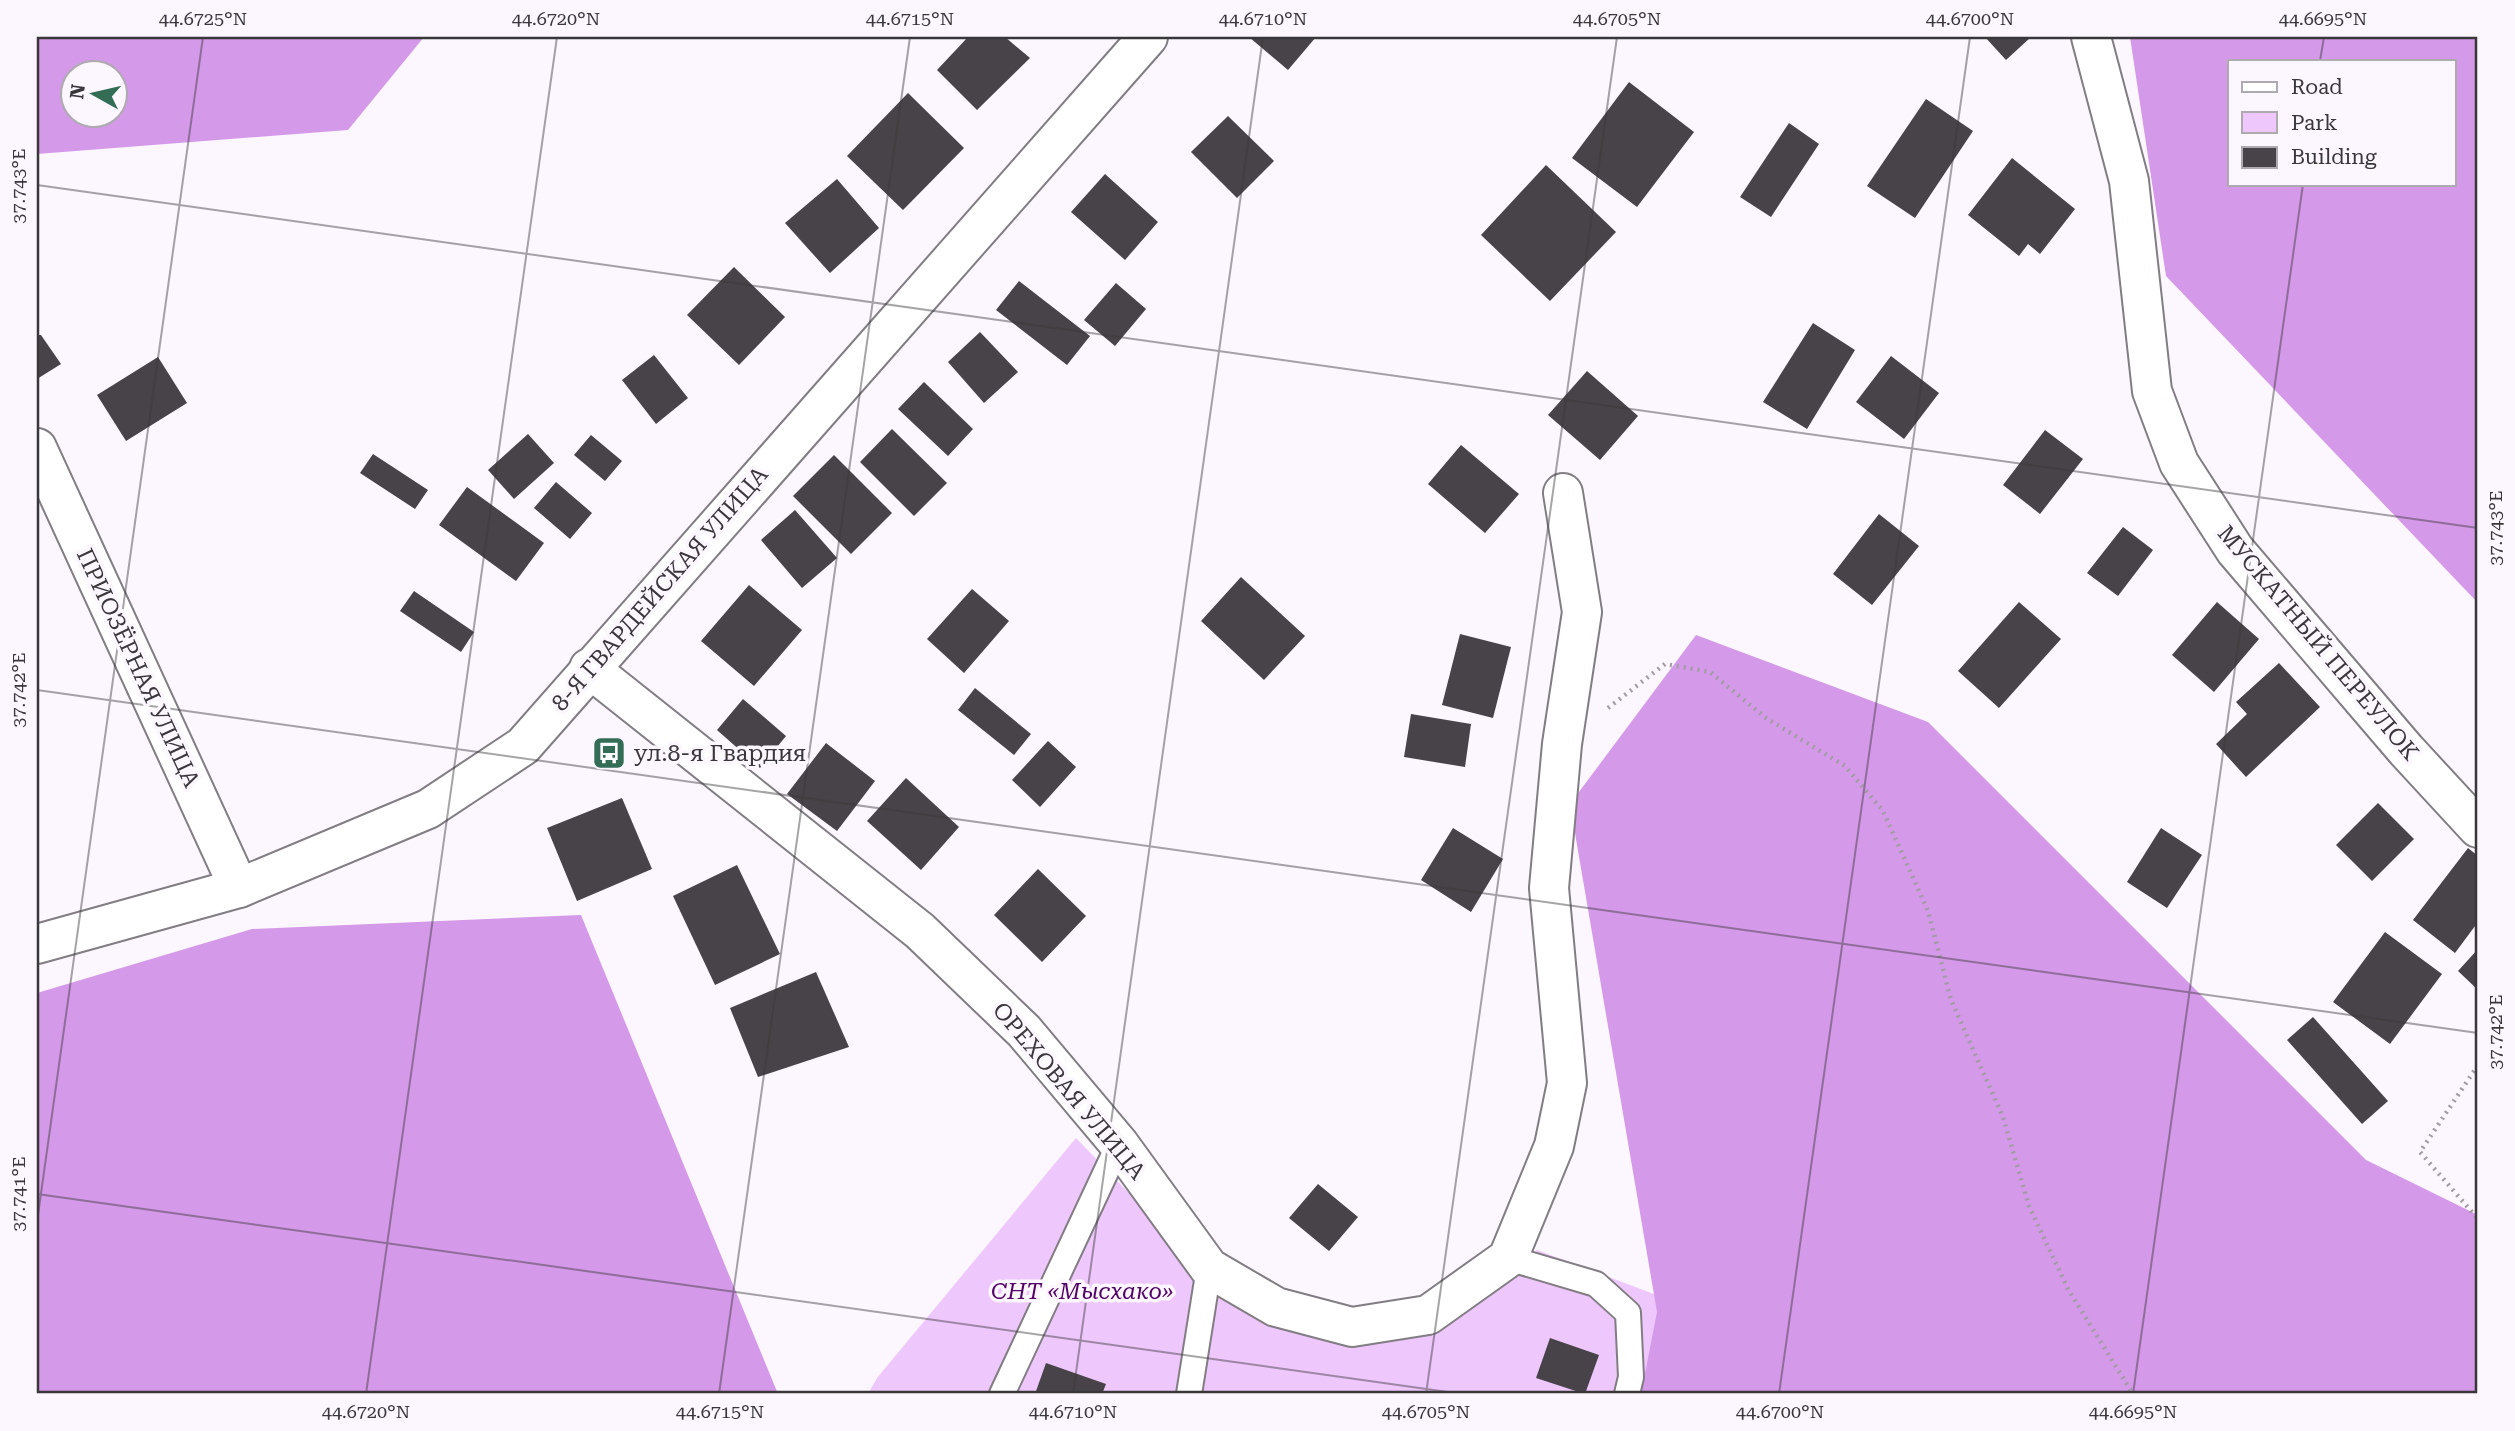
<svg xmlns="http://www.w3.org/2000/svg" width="2515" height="1431" font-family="'Roboto Serif',serif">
  <rect width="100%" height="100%" fill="#fcf6fe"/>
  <polygon fill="#eec7fc" points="1076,1138 1223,1291 1285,1330 1357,1340 1453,1320 1537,1250 1707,1314 1666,1394 868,1394 877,1378"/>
  <g fill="#d499e8" fill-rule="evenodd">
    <path d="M 37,37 L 424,37 L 348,130 L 37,154 ZM 74,74 L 116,74 L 116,116 L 74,116 Z"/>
    <path d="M 2130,37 L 2478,37 L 2478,603 L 2166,276 ZM 2230,61 L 2454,61 L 2454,184 L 2230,184 Z"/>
    <polygon points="1696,635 1928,722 2366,1160 2478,1215 2478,1394 1641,1394 1657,1312 1570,804"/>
    <polygon points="581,915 778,1394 37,1394 37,993 252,929"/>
  </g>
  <g fill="#474348">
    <polygon points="968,37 1005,37 1030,58 977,110 937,70"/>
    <polygon points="1249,37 1316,37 1288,70"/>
    <polygon points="1985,37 2031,37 2006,60"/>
    <polygon points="1629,82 1694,132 1637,207 1572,158"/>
    <polygon points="908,93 964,148 903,210 847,156"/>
    <polygon points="1926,99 1973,131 1915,218 1867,186"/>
    <polygon points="1228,116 1274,161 1237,198 1191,152"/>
    <polygon points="1789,123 1819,144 1771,217 1740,197"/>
    <polygon points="2012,158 2075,209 2040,254 2028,244 2019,256 1968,215"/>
    <polygon points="1546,165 1616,232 1550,301 1481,235"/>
    <polygon points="1105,174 1158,222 1125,260 1071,212"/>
    <polygon points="837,179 879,228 830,273 785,223"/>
    <polygon points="734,267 785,317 739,365 687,315"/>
    <polygon points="1019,281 1090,336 1067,365 996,310"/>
    <polygon points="1116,283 1146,309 1115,346 1084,320"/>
    <polygon points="1813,323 1855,350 1807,429 1763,402"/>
    <polygon points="980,332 1018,372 984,403 948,362"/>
    <polygon points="37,335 41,335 61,364 37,379"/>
    <polygon points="654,355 688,398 656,424 622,380"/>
    <polygon points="1891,356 1939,393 1904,439 1856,402"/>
    <polygon points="158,357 187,403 126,441 97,395"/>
    <polygon points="1587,371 1638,416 1600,460 1548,415"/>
    <polygon points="924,382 973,429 948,456 898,409"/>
    <polygon points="892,429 947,483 914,516 860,462"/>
    <polygon points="2045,430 2083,459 2040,514 2003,485"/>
    <polygon points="528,434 554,463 514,499 488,470"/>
    <polygon points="591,435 622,461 605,481 574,455"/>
    <polygon points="1461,445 1519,494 1485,533 1428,484"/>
    <polygon points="373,454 428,490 415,509 360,473"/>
    <polygon points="834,455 892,513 851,554 793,496"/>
    <polygon points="556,482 592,513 570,539 534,508"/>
    <polygon points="467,487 544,543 516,581 439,525"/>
    <polygon points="795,510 837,558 802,588 761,540"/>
    <polygon points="1879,514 1919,546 1872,605 1833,574"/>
    <polygon points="2123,527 2153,550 2118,596 2087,573"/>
    <polygon points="1241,577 1305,636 1264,680 1201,621"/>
    <polygon points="749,585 802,630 754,686 701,641"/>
    <polygon points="972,589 1009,621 964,673 927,639"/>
    <polygon points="414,591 474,632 461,652 400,611"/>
    <polygon points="2019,602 2061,639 1999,708 1958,671"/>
    <polygon points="2217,602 2259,639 2214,692 2172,655"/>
    <polygon points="1460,634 1511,647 1493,718 1442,705"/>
    <polygon points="2279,663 2320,707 2246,777 2216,744 2247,714 2236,702"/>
    <polygon points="975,688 1031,734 1014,755 958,710"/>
    <polygon points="743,699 786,736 760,768 717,730"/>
    <polygon points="1411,714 1471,724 1465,767 1404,757"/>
    <polygon points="1048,741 1076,767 1040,807 1012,780"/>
    <polygon points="826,743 875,781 837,831 787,794"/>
    <polygon points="906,778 959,827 921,870 867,821"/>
    <polygon points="622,798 652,869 577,901 547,828"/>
    <polygon points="2378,803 2414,839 2372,881 2336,845"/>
    <polygon points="1453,828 1503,859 1471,912 1421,880"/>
    <polygon points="2161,828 2202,855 2167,908 2127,882"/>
    <polygon points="2468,848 2478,856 2478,922 2455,953 2413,920"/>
    <polygon points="737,865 780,954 715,985 673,896"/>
    <polygon points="1038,869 1086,916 1042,962 994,915"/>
    <polygon points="2385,932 2442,974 2390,1044 2333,1002"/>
    <polygon points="2478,949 2478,990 2458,971"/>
    <polygon points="816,972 849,1047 758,1077 730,1008"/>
    <polygon points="2313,1017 2388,1101 2362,1124 2287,1040"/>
    <polygon points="1318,1184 1358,1217 1329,1251 1289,1218"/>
    <polygon points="1550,1338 1599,1355 1585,1394 1536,1378"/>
    <polygon points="1046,1363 1106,1384 1102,1394 1035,1394"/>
  </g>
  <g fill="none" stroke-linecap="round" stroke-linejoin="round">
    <defs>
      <g id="lane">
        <polyline points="1508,1258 1596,1284 1628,1313 1631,1377 1627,1394"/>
        <polyline points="1002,1394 1119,1144"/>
        <polyline points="1189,1394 1209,1268"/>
      </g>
      <g id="street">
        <polyline points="2091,37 2129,181 2152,391 2179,463 2235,550 2406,750 2478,828"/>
        <polyline points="37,448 239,888"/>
        <polyline points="589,668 920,931 1024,1031 1119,1144 1209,1268 1276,1307 1352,1327 1428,1315 1508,1258 1554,1146 1567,1083 1549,888 1562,744 1582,612 1563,493"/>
      </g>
      <polyline id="secondary" points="37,944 239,888 428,809 523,746 1148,37"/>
    </defs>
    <use href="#lane" stroke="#827d83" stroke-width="28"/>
    <use href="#street" stroke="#827d83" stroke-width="42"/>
    <use href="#secondary" stroke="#827d83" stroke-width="42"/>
    <g stroke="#a19ca2" stroke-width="4.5" stroke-dasharray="2 5" stroke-linecap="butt">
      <polyline points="1608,708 1665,664 1710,672 1766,718 1845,766 1883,811 1928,911 1951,1000 2003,1117 2029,1206 2068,1289 2133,1394"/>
      <polyline points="2478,1065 2420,1152 2478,1219"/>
    </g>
    <use href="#lane" stroke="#fff" stroke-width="24"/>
    <use href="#street" stroke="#fff" stroke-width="38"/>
    <use href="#secondary" stroke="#fff" stroke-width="38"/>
  </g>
  <path fill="none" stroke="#39373a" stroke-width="2" stroke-opacity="0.45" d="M 2320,61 L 2324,37M 37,185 L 2478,528M 37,690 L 2478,1033M 37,1194 L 1462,1394M 37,1222 L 203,37M 366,1394 L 557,37M 719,1394 L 910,37M 1073,1394 L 1263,37M 1426,1394 L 1617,37M 1779,1394 L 1970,37M 2133,1394 L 2303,184"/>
  <defs>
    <symbol id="bus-square" viewBox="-11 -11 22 22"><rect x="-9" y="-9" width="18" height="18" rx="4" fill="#336d56" stroke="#fcf6fe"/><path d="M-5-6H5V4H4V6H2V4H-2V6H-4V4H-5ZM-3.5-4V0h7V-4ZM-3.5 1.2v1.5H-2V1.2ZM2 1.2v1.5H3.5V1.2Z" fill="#fff"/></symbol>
  </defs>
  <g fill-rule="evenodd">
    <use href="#bus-square" x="590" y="734" width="38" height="38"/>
  </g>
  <g text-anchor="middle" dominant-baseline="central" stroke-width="7" stroke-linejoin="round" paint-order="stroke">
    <g font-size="23" fill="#39373a" stroke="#fcf6fe">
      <text transform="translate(660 589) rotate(-49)">8-Я ГВАРДЕЙСКАЯ УЛИЦА</text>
      <text transform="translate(2318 643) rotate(50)">МУСКАТНЫЙ ПЕРЕУЛОК</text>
      <text transform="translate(138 668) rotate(65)">ПРИОЗЁРНАЯ УЛИЦА</text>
      <text transform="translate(1069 1091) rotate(50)">ОРЕХОВАЯ УЛИЦА</text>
    </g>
    <g font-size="23" fill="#39373a" stroke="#fcf6fe" text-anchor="start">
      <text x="634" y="753">ул.8-я Гвардия</text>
    </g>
    <g font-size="23" font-style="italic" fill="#530367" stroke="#fcf6fe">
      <text x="1082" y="1291">СНТ «Мысхако»</text>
    </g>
  </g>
  <rect width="2515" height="1431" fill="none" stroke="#fcf6fe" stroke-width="77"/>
  <rect x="2228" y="60" width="228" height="126" fill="#fcf6fe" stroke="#aeaab0" stroke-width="2"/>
  <rect x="2242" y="82" width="35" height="10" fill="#ffffff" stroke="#aeaab0" stroke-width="2"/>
  <text x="2291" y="94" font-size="21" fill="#39373a">Road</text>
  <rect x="2242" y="112" width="35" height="21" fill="#eec7fc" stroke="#aeaab0" stroke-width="2"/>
  <text x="2291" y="130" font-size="21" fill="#39373a">Park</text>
  <rect x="2242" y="147" width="35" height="21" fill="#474348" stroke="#aeaab0" stroke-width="2"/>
  <text x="2291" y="164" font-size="21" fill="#39373a">Building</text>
  <g transform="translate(94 94) rotate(278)"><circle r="33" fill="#fcf6fe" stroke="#aeaab0" stroke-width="2"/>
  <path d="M0-5L12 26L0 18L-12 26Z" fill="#336d56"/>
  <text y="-10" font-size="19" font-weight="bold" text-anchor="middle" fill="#39373a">N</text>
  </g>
  <rect x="38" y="38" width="2438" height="1354" fill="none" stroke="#39373a" stroke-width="2.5"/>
  <g font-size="18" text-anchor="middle" fill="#39373a">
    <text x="203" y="25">44.6725°N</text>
    <text x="556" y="25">44.6720°N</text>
    <text x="910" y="25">44.6715°N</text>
    <text x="1263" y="25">44.6710°N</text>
    <text x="1617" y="25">44.6705°N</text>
    <text x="1970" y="25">44.6700°N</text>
    <text x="2323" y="25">44.6695°N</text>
    <text transform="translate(19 186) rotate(-90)" y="6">37.743°E</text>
    <text transform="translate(2496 528) rotate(-90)" y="6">37.743°E</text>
    <text transform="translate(19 690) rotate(-90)" y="6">37.742°E</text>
    <text transform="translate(2496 1032) rotate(-90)" y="6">37.742°E</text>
    <text transform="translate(19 1194) rotate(-90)" y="6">37.741°E</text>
    <text x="366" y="1418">44.6720°N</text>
    <text x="720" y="1418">44.6715°N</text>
    <text x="1073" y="1418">44.6710°N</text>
    <text x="1426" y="1418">44.6705°N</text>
    <text x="1780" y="1418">44.6700°N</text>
    <text x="2133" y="1418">44.6695°N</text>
  </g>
</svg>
